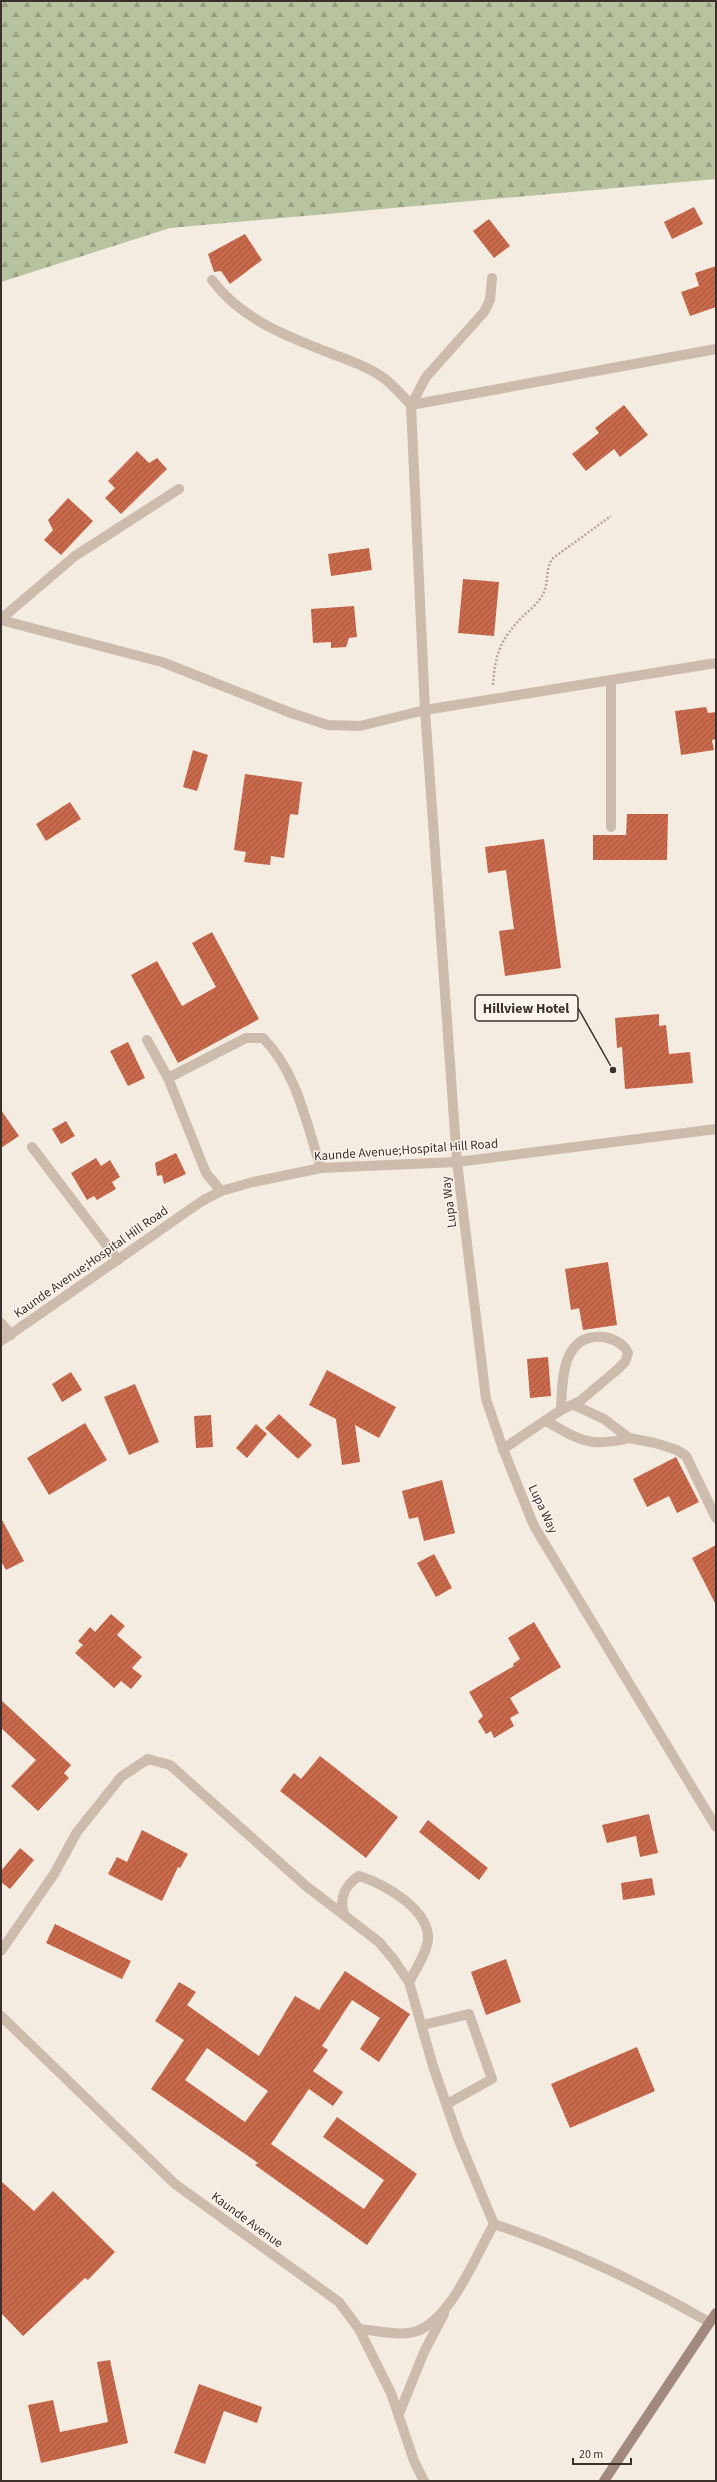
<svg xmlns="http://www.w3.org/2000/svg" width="717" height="2482" font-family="'Source Sans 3',sans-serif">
  <defs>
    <pattern id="forest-firs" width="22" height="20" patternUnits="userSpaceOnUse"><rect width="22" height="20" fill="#b8c4a0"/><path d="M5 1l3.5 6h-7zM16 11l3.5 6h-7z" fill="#97a083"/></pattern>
    <pattern id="building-hatch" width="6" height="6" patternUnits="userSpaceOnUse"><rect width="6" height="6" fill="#c8694b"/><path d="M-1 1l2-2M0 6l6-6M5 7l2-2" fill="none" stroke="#a4573f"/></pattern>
  </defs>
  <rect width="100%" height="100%" fill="#f4ebe1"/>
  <polygon fill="url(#forest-firs)" points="1,1 716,1 716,179 170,228 1,282"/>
  <g fill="url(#building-hatch)" fill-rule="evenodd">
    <polygon points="694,207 703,224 672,239 664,222"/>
    <polygon points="489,219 510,246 494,258 473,231"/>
    <polygon points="245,234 262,260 230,284 221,271 214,272 208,254"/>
    <polygon points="716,266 716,307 690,316 681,292 699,286 695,273"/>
    <polygon points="624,405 648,435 620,457 614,449 586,471 572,454 599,433 595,428"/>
    <polygon points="137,451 149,463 157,458 167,469 121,514 105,498 115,488 108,481"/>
    <polygon points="68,498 93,521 61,555 44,540 53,530 48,520"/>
    <polygon points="369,548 372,570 331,576 328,554"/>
    <polygon points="463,579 499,582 494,636 458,633"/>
    <polygon points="354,606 357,637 349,638 346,647 331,648 331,642 313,643 311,609"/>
    <polygon points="706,707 708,713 716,712 716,739 712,740 714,750 681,755 675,711"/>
    <polygon points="193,750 208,755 197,791 183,787"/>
    <polygon points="245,774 302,782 298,815 290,814 284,858 271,856 270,865 244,862 246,852 234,850"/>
    <polygon points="70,802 81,819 46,841 36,824"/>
    <polygon points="627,814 668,814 667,860 593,860 593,835 626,835"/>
    <polygon points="544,839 561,968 505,976 499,931 514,929 506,870 488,873 485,847"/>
    <polygon points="212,932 259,1019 178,1063 131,975 157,961 182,1006 216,987 192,943"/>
    <polygon points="659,1014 659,1026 666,1025 669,1054 690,1052 693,1083 625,1089 622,1047 617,1048 615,1018"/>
    <polygon points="128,1042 145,1078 128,1086 110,1051"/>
    <polygon points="1,1110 19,1136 1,1148"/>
    <polygon points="66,1121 75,1136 61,1144 52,1129"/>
    <polygon points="176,1153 186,1174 164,1184 162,1175 157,1176 155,1163"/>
    <polygon points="96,1158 101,1166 110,1160 120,1177 112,1182 116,1189 97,1200 94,1196 87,1200 71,1173"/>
    <polygon points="608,1262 617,1325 583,1330 579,1308 571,1310 565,1269"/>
    <polygon points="548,1357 551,1396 530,1398 527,1359"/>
    <polygon points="327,1370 396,1407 379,1438 355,1425 360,1462 342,1465 336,1419 309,1405"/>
    <polygon points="71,1372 82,1390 62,1402 52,1384"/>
    <polygon points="135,1384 159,1442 129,1455 104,1397"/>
    <polygon points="279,1414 312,1445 298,1459 265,1428"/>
    <polygon points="211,1415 213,1447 196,1448 194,1416"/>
    <polygon points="85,1423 107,1460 49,1495 27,1458"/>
    <polygon points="256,1424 267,1434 247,1458 236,1448"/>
    <polygon points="676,1457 699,1502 677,1513 669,1496 647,1507 633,1479"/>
    <polygon points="442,1480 455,1533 424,1541 418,1517 409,1519 402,1491"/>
    <polygon points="1,1518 24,1561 6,1570 1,1561"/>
    <polygon points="716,1545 716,1605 692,1558"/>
    <polygon points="434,1554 452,1588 436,1597 417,1563"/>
    <polygon points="111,1614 125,1626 117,1635 142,1657 132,1668 142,1676 131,1689 121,1681 114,1688 75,1653 83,1645 78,1641 90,1627 95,1632"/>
    <polygon points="534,1622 561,1667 510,1698 519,1713 510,1718 514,1726 494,1738 491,1731 486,1734 478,1721 483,1716 469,1692 514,1666 513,1664 520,1659 508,1638"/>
    <polygon points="1,1700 71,1765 64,1773 69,1778 38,1811 11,1786 36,1760 1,1728"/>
    <polygon points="320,1756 398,1817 366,1858 280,1791 294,1773 301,1779"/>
    <polygon points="649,1814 658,1853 640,1857 636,1836 607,1843 602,1825"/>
    <polygon points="428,1820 488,1868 479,1880 419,1832"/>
    <polygon points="142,1830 188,1854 180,1868 178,1867 162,1901 108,1874 117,1857 127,1862"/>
    <polygon points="20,1848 34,1860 10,1889 1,1882 1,1871"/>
    <polygon points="652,1878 655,1895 623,1900 621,1883"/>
    <polygon points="55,1924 131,1961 122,1979 46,1943"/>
    <polygon points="506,1959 521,2002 486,2015 471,1972"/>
    <path d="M 345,1971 L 410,2014 L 379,2062 L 360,2049 L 380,2018 L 352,2000 L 322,2046 L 328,2050 L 313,2071 L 343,2092 L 333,2106 L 309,2089 L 271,2144 L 364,2209 L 384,2180 L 323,2137 L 337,2117 L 417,2174 L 367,2245 L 255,2165 L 258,2163 L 151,2089 L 184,2040 L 155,2021 L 179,1982 L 196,1992 L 187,2005 L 259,2056 L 295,1996 L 319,2010 ZM 207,2048 L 268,2091 L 245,2122 L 185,2080 Z"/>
    <polygon points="637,2047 655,2091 570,2128 551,2084"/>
    <polygon points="1,2181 34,2211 53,2191 115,2252 88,2280 85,2278 23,2336 1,2313"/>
    <polygon points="110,2360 128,2443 41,2463 28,2405 53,2400 60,2432 108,2422 97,2362"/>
    <polygon points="199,2384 262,2407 257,2423 224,2411 205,2464 174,2453"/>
  </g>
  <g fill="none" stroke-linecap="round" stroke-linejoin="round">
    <path stroke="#b9a596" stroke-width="2.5" stroke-dasharray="2 2" stroke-linecap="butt" d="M 493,685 C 495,653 501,639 523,616 C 530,610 538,603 542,596 C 550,583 544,570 553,558 L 611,516"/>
    <g stroke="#cdbbac" stroke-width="10">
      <polyline points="147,1040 168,1078 206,1173 221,1191"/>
      <path d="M 168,1078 L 246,1038 L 263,1038 C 297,1072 306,1123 321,1168"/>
      <path d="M 344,1914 C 339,1898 345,1885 359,1876 C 384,1884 430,1909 428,1940 C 426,1954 416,1969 409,1982"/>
      <polyline points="423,2025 469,2014 492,2079 447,2104"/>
    </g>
    <g stroke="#cdbbac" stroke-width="10">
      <polyline points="492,278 490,300 484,312 426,377 411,405 425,710 457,1162 486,1399 503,1449 534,1526 716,1827"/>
      <path d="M 212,280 C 241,319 286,336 330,353 C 348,360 369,367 385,379 C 395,387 403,396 411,405 L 716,349"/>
      <polyline points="1,619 75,556 179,489"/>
      <polyline points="1,620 162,662 291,713 328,725 360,726 425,710 716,663"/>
      <polyline points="611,680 611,827"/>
      <polyline points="32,1147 118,1260"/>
      <polyline points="1,1323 11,1335"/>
      <polyline points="1,1341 202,1201 221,1191 253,1182 321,1168 457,1162 716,1129"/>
      <polyline points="574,1405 604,1419 629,1438 655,1443 677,1450 686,1456 716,1518"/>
      <path d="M 546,1421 C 579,1440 590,1448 629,1438"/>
      <path d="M 503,1449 L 561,1410 L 580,1401 L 618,1369 L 625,1362 L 628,1353 C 624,1344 614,1339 604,1337 C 562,1332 562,1380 561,1410"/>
      <path d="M 1,1951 L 54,1874 L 77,1832 L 121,1777 L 148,1759 L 170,1765 L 306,1886 L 379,1942 L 394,1960 L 409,1982 L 433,2066 L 458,2138 L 494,2224 C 476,2255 452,2318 417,2331 C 400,2337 376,2330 359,2329"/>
      <polyline points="1,2016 175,2184 339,2302 359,2329 391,2393 414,2461 424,2481"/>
      <path d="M 494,2224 C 569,2249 641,2283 709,2322"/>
      <polyline points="399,2414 424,2352 444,2314"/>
    </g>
    <polyline stroke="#a18a7d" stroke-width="10" points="604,2481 716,2313"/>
  </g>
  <g text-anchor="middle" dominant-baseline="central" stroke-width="3" stroke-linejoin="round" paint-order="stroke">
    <g font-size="13" fill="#3b302b" stroke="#fbf5ee">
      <text transform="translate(406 1150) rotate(-4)">Kaunde Avenue;Hospital Hill Road</text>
      <text transform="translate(449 1202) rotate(-97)">Lupa Way</text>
      <text transform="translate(91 1262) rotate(-35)">Kaunde Avenue;Hospital Hill Road</text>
      <text transform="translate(543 1509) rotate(65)">Lupa Way</text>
      <text transform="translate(247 2220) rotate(36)">Kaunde Avenue</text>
    </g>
  </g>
  <path fill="none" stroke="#3b302b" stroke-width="1.5" d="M613 1070L578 1008"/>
  <circle fill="#3b302b" stroke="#fbf5ee" stroke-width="1.5" cx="613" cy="1070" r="4"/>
  <rect fill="#fbf5ee" stroke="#3b302b" stroke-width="1.5" x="475" y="995" width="103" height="26" rx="4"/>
  <g font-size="14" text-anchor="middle" font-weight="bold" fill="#3b302b">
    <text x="526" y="1013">Hillview Hotel</text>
  </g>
  <rect width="717" height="2482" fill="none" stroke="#3b302b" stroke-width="4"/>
  <path d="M573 2458v6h58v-6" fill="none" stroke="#3b302b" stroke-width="2"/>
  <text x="579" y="2458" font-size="12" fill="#3b302b" stroke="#fbf5ee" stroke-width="3" paint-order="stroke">20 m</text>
</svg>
